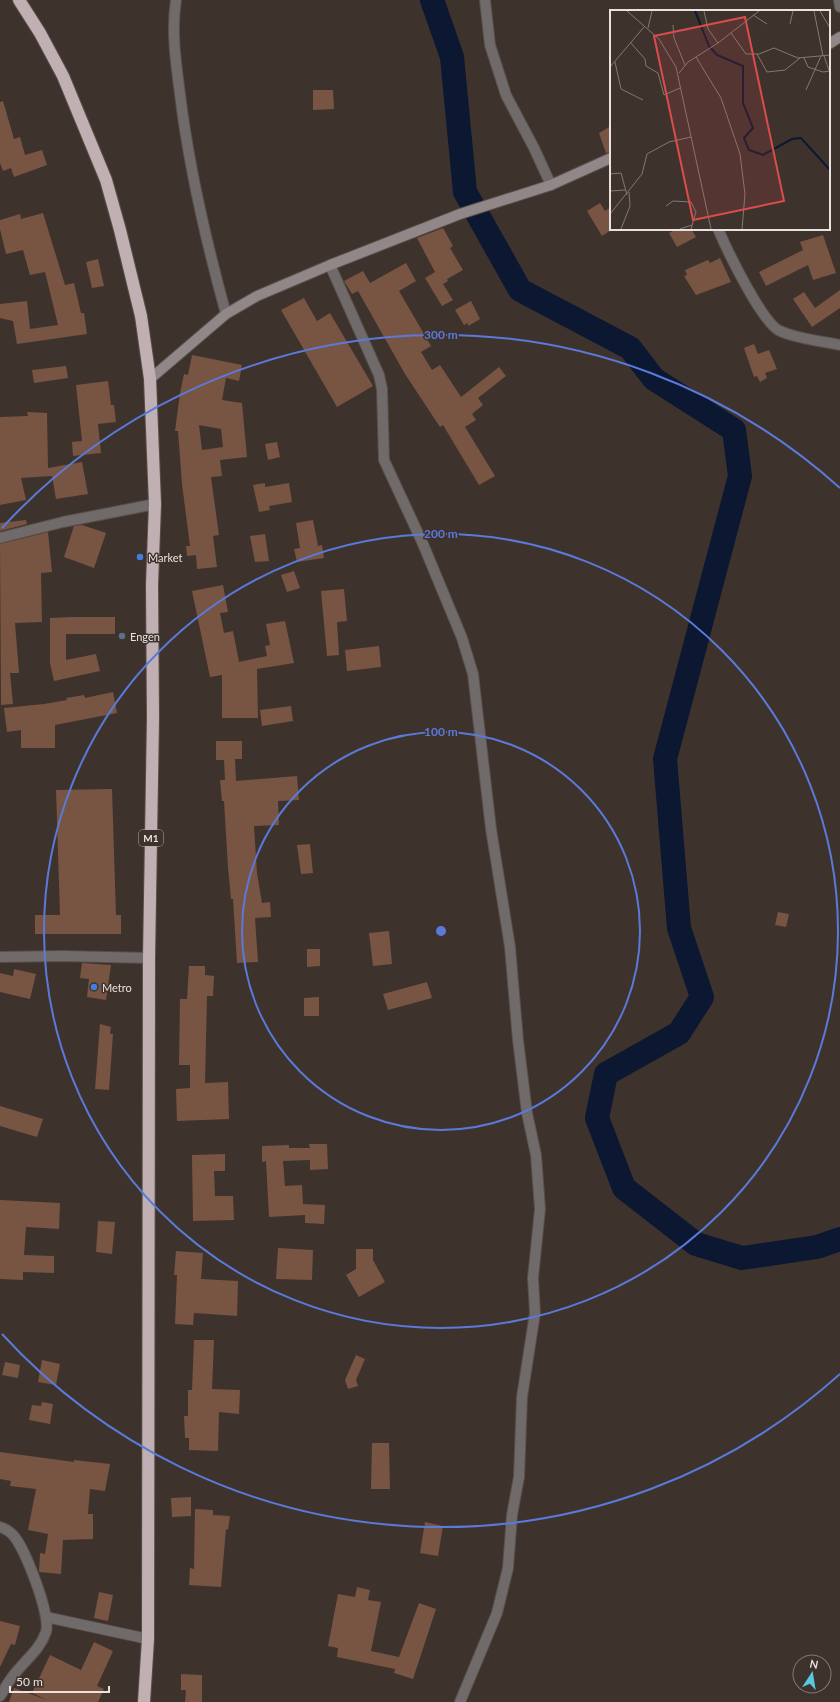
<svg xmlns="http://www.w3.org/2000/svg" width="840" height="1702" font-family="Lato,sans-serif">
  <rect width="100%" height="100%" fill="#3e322d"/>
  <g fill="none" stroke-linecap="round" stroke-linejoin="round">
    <polyline stroke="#0c1732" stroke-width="24" points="432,0 452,57 465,192 520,290 630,348 654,379 734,430 740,476 665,759 679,928 702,997 679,1033 606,1074 597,1118 624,1188 696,1244 742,1258 817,1247 840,1239"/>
  </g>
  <g fill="#785443" fill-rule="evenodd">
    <polygon points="313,90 333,90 334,109 313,110"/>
    <polygon points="3,101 14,139 20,137 25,155 42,150 47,165 14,177 11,168 3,171 0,163 0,102"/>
    <polygon points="611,126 611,152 606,153 599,133"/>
    <polygon points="600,203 605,211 611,207 611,230 602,236 587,211"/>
    <polygon points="43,213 65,285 74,283 81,313 84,313 87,334 17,344 13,321 0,318 0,304 27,301 30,329 58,325 45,272 30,275 23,250 6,254 0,229 0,220 20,214 21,219"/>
    <polygon points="443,228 453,246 450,248 463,270 447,279 448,281 443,284 453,300 442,306 425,278 435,272 417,238"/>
    <polygon points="676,229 691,229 696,237 677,247 669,233"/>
    <polygon points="823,235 836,273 813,280 808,265 766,286 759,272 803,250 800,242"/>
    <polygon points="720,258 731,282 696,295 684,276 687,275 685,270 708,260 710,263"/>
    <polygon points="98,259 104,286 92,288 86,262"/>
    <polygon points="406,263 416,281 399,291 431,346 421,352 432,370 440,365 461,397 499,367 506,376 478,398 483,405 472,414 476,420 465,427 495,476 479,485 443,425 440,427 405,374 358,291 352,294 344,281 363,271 370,283"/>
    <polygon points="840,290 840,308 812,327 793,299 804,292 815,308"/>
    <polygon points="304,298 317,321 330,313 373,386 337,407 281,310"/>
    <polygon points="471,301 480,319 468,326 468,323 464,325 455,310"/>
    <polygon points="754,344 758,354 769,350 777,369 765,373 767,378 760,382 757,376 754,377 744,348"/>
    <path d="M 192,355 L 242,365 L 239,381 L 226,378 L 222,400 L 242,403 L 247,457 L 220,460 L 222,476 L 211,477 L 219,535 L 213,536 L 217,567 L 197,569 L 196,555 L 187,556 L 186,546 L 190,546 L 182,484 L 178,431 L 175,431 L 180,393 L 184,374 L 188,375 ZM 199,425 L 221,429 L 223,447 L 202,450 Z"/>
    <polygon points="66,366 68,378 34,383 32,370"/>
    <polygon points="108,381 111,405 114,405 116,422 98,424 101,453 73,456 72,442 82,441 76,385"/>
    <polygon points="27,412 47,413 48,468 82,462 88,494 56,499 52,476 21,478 26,500 0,505 0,417 28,416"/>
    <polygon points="277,442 280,457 268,460 265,444"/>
    <polygon points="265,483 265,487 289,483 292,502 269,506 270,510 259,512 253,485"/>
    <polygon points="26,520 27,524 0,531 0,523"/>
    <polygon points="313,520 318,546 322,545 324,558 297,562 294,549 300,548 296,523"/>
    <polygon points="82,525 106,533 94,568 64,557 74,526"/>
    <polygon points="48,532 52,572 41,573 42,622 15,623 19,673 10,673 13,704 1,705 0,544"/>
    <polygon points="265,534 269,561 255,562 250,536"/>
    <polygon points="294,571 300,588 287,592 281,575"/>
    <polygon points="223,585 228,612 220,613 224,633 233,631 239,662 267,656 265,646 270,645 266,624 285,621 294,663 257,669 258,718 222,718 222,675 210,677 192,591"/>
    <polygon points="344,589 347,621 337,622 339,655 327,656 321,591"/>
    <polygon points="72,617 115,617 115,634 66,634 66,660 96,654 100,671 54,681 50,663 50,618"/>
    <polygon points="379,646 381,667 347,671 345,650"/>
    <polygon points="113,692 117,713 55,725 55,748 21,748 21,730 7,732 4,708 44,704 67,700 66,698 84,695 85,698"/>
    <polygon points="291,706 293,721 262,726 260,710"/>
    <polygon points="216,741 242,741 242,759 235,759 236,781 297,776 299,800 278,801 279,825 254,826 257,873 262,903 270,902 271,917 255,918 258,962 237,963 233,899 231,899 228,867 224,801 222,801 220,780 225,780 224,760 216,760"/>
    <polygon points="112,789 116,915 121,915 121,934 35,934 35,915 60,915 56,790"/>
    <polygon points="310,844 313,873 301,874 297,845"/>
    <polygon points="778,912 789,914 786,927 775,925"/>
    <polygon points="389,931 392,964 373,966 369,933"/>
    <polygon points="307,949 320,949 320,966 307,967"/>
    <polygon points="82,963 111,965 106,1000 87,997 89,979 80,978"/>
    <polygon points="189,966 205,966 205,975 214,976 213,996 207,996 205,1083 228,1082 229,1119 177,1121 176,1089 190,1088 190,1065 179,1065 180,999 187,999"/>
    <polygon points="14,969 36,974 30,999 0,992 0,973 13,976"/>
    <polygon points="427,982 432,998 388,1010 383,994"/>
    <polygon points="319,997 319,1016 304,1016 304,998"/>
    <polygon points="100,1024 111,1027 110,1034 113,1034 109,1090 95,1089"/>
    <polygon points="0,1106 43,1119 37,1137 0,1126"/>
    <polygon points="309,1144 327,1144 328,1169 310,1170 310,1160 283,1161 285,1186 302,1185 303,1204 325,1205 324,1224 305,1223 305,1215 269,1217 266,1161 262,1162 262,1146 289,1145 289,1148 310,1148"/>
    <polygon points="225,1154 225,1171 214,1171 215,1196 233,1196 234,1220 193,1221 192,1155"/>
    <polygon points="0,1200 60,1203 59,1229 26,1227 24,1255 54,1256 54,1273 23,1272 23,1280 0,1279"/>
    <polygon points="98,1221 115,1222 112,1254 96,1252"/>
    <polygon points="278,1248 313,1250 312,1280 276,1279"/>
    <polygon points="356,1249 373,1249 373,1260 385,1282 359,1297 346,1275 356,1269"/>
    <polygon points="176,1251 203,1253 201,1279 238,1281 237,1316 194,1313 193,1325 175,1324 177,1275 174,1275"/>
    <polygon points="194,1340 214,1340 212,1389 240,1390 239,1414 219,1412 218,1451 189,1450 189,1438 185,1438 184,1416 188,1416 188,1390 192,1390"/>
    <polygon points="356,1355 365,1359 356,1380 358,1386 348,1389 345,1380"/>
    <polygon points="42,1360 60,1364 56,1385 38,1382"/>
    <polygon points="5,1362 20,1365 18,1378 2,1375"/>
    <polygon points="42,1402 53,1404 50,1424 29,1420 32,1405 41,1406"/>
    <polygon points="372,1443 389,1443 390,1489 371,1489"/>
    <polygon points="0,1452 74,1462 74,1460 110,1464 105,1491 90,1489 88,1514 93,1514 93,1539 63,1540 61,1574 39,1572 40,1553 45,1554 48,1534 28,1530 36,1489 10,1486 11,1481 0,1479"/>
    <polygon points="191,1497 191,1516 172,1517 171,1498"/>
    <polygon points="195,1509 213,1510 213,1515 230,1516 228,1530 226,1529 221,1587 189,1585 190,1568 194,1569"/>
    <polygon points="425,1522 443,1526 438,1556 420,1553"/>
    <polygon points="357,1587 370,1590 368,1600 381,1602 371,1651 399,1657 419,1603 436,1609 413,1679 394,1673 395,1669 337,1657 338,1648 328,1646 338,1594 355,1597"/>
    <polygon points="99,1592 113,1595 108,1621 94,1618"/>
    <polygon points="0,1621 20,1626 15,1645 11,1644 0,1667"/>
    <polygon points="94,1642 113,1651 97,1686 104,1689 98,1702 9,1702 14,1688 47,1700 32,1693 50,1655 81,1670"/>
    <polygon points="181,1674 202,1675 202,1702 185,1702 186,1690 181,1690"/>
  </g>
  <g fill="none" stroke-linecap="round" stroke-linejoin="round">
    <defs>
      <g id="street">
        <path d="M 176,0 C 171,31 176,63 180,94 C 189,169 206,241 226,314"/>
        <polyline points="485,0 490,45 506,95 534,148 551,185"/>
        <polyline points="839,0 840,7"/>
        <path d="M 718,229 C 727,250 762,323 780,331 C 798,339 821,341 840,345"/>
        <polyline points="330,265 379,375 382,389 384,460 423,544 462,638 473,674 491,829 510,947 518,1040 527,1113 536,1155 540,1209 533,1278 535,1313 522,1397 519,1477 512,1515 508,1568 497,1613 460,1702"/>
        <polyline points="0,538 63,522 155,504"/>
        <polyline points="0,957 62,956 149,958"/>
        <path d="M 0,1527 C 4,1528 10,1532 13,1535 C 25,1548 51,1615 46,1632 C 40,1650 24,1661 13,1676 C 8,1682 4,1690 0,1696"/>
        <polyline points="46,1617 148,1639"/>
      </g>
      <g id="secondary">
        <polyline points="829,44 840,37"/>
        <polyline points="150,379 226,314 257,296 330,265 460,214 551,185 611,158"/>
      </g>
      <polyline id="highway" points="19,0 40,33 63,76 106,180 120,230 141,316 150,379 155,504 152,585 153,718 149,958 148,1639 144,1702"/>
    </defs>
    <use href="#street" stroke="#5a4e49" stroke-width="12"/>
    <use href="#secondary" stroke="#5a4e49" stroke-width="12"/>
    <use href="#highway" stroke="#5a4e49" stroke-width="14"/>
    <use href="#street" stroke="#706a6b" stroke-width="10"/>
    <use href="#secondary" stroke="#918688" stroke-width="10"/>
    <use href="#highway" stroke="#c1b0b3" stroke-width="12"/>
  </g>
  <g fill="none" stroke="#5a7ada" stroke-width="2">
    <circle cx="441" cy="931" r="199"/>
    <circle cx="441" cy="931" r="397"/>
    <path d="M840 1374A596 596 0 0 1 2 1334M2 528A596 596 0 0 1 840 488"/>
  </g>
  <g fill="#3f7fe0" stroke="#3e322d" stroke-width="1.5">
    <circle cx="140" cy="557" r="4"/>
    <circle cx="94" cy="987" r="4"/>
  </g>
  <circle fill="#5c6f8a" stroke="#3e322d" stroke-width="1.5" cx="122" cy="636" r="4"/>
  <g text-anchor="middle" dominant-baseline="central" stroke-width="3" stroke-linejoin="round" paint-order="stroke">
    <rect fill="#3e322d" stroke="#b6ada9" stroke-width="1" x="139" y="830" width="24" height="16" rx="3"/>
    <g font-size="10" font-weight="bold" fill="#eae2de">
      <text x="151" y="838">M1</text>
    </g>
    <g font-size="11" fill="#eae2de" stroke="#3e322d" text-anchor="start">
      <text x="148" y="557">Market</text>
      <text x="130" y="636">Engen</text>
      <text x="102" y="987">Metro</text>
    </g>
  </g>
  <g transform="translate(610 10)">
    <rect width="220" height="220" fill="#3e322d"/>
    <path fill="none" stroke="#0c1732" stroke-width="2" d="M 85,1 L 99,36 L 107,45 L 133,56 L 133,93 L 143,118 L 134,128 L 139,140 L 153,145 L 182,129 L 191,128 L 220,160"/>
    <path fill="none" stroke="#837874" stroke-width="1" d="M 17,1 L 49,29 L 66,57 L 101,219M 94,1 L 98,19 L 108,33M 204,1 L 213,46M 210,1 L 220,18M 143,5 L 157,14M 180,14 L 183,1M 63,15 L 64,28 L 75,55M 38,18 L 42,1M 121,23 L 136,44 L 149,44 L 164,38 L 188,48 L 220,45M 20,32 L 35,49 L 36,56 L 48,63 L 54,85 L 70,78M 147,44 L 157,62 L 175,60 L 190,48M 214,46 L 220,63M 86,47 L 111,88 L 130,144 L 135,184 L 132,219M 194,48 L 198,57 L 213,62 L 220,61M 5,52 L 11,79 L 33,90M 0,57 L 34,17M 69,63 L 78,52 L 108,33 L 149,1M 196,80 L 211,46M 0,164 L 11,163 L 17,185M 0,181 L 15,180M 56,196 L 63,191 L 81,192 L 86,202 L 81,219M 0,204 L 32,164 L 37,144 L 59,132 L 81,127M 11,219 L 20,196 L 19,182M 70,219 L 82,215"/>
    <path fill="#da4d4c" fill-opacity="0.15" stroke="#da4d4c" stroke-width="2" d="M 135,7 L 174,191 L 83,210 L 44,26 Z"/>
    <rect width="220" height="220" fill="none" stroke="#eae2de" stroke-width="2"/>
  </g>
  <circle cx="441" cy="931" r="6" fill="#5a7ada" stroke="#3e322d" stroke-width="2"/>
  <g font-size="12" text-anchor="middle" font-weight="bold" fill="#5a7ada" stroke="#3e322d" stroke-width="3" stroke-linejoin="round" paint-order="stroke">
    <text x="441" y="339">300 m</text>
    <text x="441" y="538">200 m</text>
    <text x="441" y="736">100 m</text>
  </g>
  <g transform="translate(812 1674) rotate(12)"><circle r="19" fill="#3e322d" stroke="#837874"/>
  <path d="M0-3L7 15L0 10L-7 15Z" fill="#56c9e0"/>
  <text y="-6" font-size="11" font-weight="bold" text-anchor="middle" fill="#eae2de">N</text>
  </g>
  <path d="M10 1686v6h99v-6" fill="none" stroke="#eae2de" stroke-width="2"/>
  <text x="16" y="1686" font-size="12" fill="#eae2de" stroke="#3e322d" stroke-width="3" paint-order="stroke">50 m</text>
</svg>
